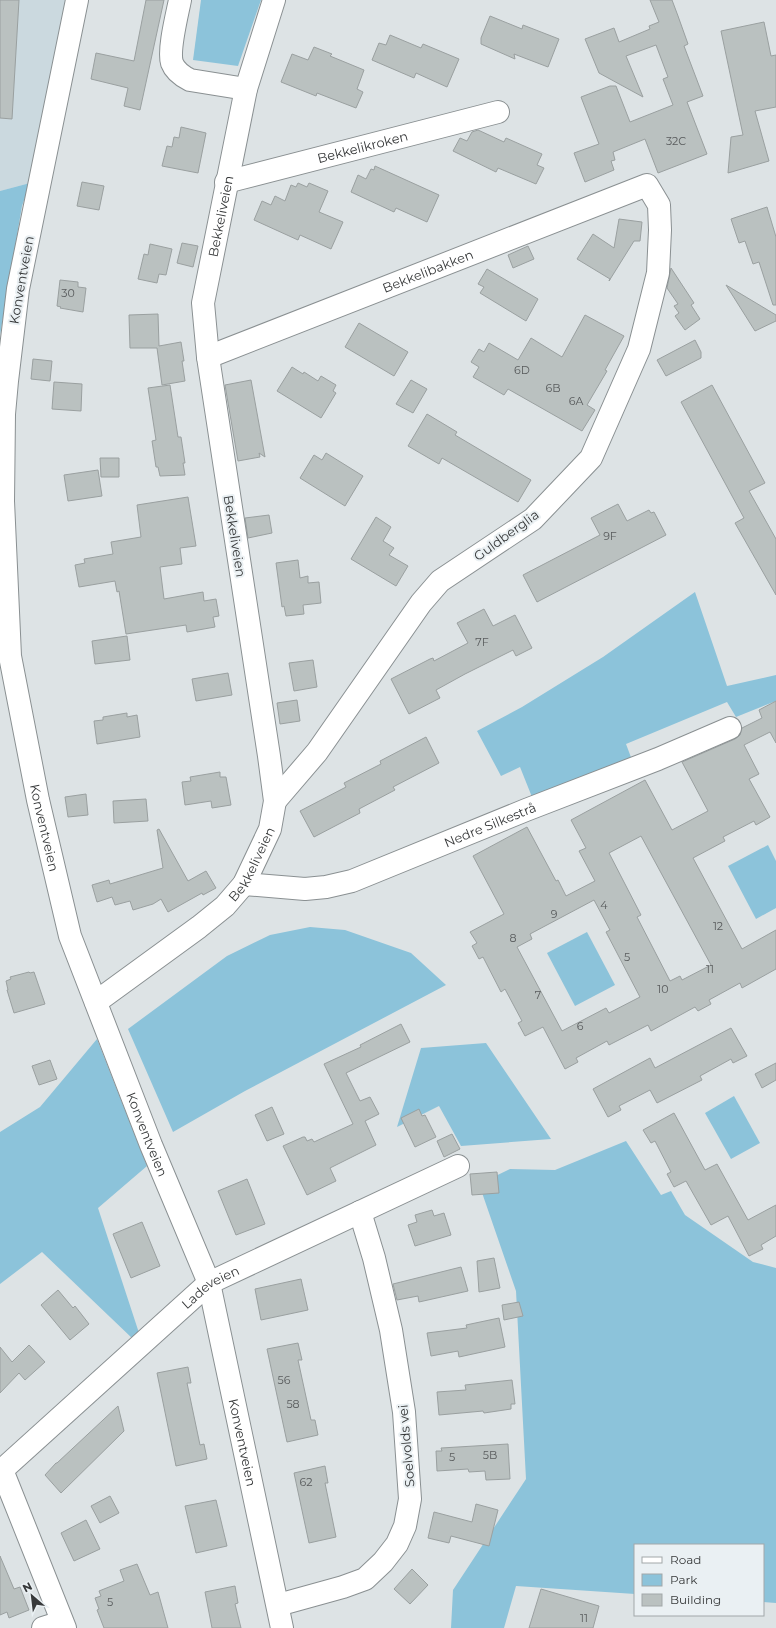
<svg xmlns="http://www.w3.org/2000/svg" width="776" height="1628" font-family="Montserrat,sans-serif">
  <rect width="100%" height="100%" fill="#dde3e5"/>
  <polygon fill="#cbd9df" points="0,0 67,0 30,183 0,191"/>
  <g fill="#8cc3da">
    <polygon points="201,0 261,0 238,66 193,60"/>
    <polygon points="30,183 22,206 0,335 0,191"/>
    <polygon points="695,592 727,686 776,675 776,701 736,717 727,702 626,744 632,760 532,797 520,767 501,776 477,731 522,707 603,657"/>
    <polygon points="768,845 776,861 776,908 756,919 728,866"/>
    <polygon points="310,927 345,930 411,953 446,985 245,1091 173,1132 128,1029 227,956 270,935"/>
    <polygon points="587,932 615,985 575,1006 547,953"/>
    <polygon points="97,1039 147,1166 98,1208 140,1336 133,1339 42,1252 0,1284 0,1132 40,1107"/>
    <polygon points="486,1043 551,1139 461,1146 439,1106 397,1127 421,1048"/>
    <polygon points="734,1096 760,1143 731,1159 705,1113"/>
    <polygon points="626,1141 661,1195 671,1191 685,1215 753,1262 776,1268 776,1603 763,1602 763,1545 635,1545 635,1594 516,1586 504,1628 451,1628 453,1590 526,1479 516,1291 479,1184 510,1169 555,1170"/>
  </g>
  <g fill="#bac1c0" stroke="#9aa0a0" fill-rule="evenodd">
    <polygon points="0,0 19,0 12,119 0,118"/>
    <polygon points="146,0 164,0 140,110 124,106 128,88 91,79 96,53 134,61"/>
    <polygon points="650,0 672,0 678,16 688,44 684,46 703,96 687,102 707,154 658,173 645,139 613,152 615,160 611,161 614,170 585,182 574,153 599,144 581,97 610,86 616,86 630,122 673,105 663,79 668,77 656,45 626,56 643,97 599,73 585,39 614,28 619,42 650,29 649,26 659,22"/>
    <polygon points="490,16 522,29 523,25 559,39 548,67 514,54 515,59 481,44 481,38"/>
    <polygon points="764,22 771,56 776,55 776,107 755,111 769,161 728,173 731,137 743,135 721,31"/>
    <polygon points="390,35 421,48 423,44 459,59 447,87 416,73 414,78 372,60 379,43 386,45"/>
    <polygon points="314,47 332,54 330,56 364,70 357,89 363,92 356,108 317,93 316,96 281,82 292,54 308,60"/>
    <polygon points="181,127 206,133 198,173 162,166 167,146 172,147 174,137 179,138"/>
    <polygon points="478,130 504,142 506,138 542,154 537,165 544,168 536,184 498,168 496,172 453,151 460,138 467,141 472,132"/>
    <polygon points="375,166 439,195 427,222 396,208 394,212 351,192 358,175 366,179 371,169 374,170"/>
    <polygon points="82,182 104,186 99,210 77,206"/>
    <polygon points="298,183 307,187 309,183 328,191 319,212 343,222 331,249 300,235 298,240 254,220 262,201 271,205 275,196 285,201 291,185 296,187"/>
    <polygon points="767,207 776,237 776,305 773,305 759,262 753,264 745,241 739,243 731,219"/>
    <polygon points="619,219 642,222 640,241 634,241 609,281 610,279 577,259 593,234 614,248"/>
    <polygon points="182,243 198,246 193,267 177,263"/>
    <polygon points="150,244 172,249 166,275 159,274 157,283 138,279 144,254 148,255"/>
    <polygon points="528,246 534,259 513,268 508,255"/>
    <polygon points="671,268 694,303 691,305 700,319 685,330 675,316 679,313 674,306 678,304 667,288"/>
    <polygon points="487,269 538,299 526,321 480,293 484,287 478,284"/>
    <polygon points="60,280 78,282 78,287 86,288 83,312 60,308 61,307 57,306"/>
    <polygon points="726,285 776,315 776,321 755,331"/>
    <polygon points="158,314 159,346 181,342 184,361 182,361 185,381 162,385 157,348 130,348 129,315"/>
    <polygon points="585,315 624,336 605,370 607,371 587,405 595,410 582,431 508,389 504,395 473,377 479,367 471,362 479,349 484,352 489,343 518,360 531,338 562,357"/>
    <polygon points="359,323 408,352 394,376 345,347"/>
    <polygon points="695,340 701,352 701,358 666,376 657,360"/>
    <polygon points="33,359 52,361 50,381 31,379"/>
    <polygon points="292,367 303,374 304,372 318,381 321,376 336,385 333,391 336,393 321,418 277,391"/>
    <polygon points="251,380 265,457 259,453 260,457 238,461 225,385"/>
    <polygon points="411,380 427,389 413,413 396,404"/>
    <polygon points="54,382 82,384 81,411 52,409"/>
    <polygon points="170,385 178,437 181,437 185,463 183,463 185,475 160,476 158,467 156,467 152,441 156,440 148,388"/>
    <polygon points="712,385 765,483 749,491 776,539 776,595 735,523 744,518 681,402"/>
    <polygon points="427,414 457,432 455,435 531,480 518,502 442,458 439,464 408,446"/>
    <polygon points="326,453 363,476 345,506 300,478 314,455 322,460"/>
    <polygon points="100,458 119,458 119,477 101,477"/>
    <polygon points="98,470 102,496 68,501 64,475"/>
    <polygon points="188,497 196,546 180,548 182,564 160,567 164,599 203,592 204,601 216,599 219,616 213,617 215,627 187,632 186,625 126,634 119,591 117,592 115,581 79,587 75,565 85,563 84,559 113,554 111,542 141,537 137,505"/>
    <polygon points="618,504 627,521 649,510 651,513 654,512 666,535 537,602 523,575 600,535 591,518"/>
    <polygon points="269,515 272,533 248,538 245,518"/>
    <polygon points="376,517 391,527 383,541 394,548 389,555 408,566 396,586 351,559"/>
    <polygon points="298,560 300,578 308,576 308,583 319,582 321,603 303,605 304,614 286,616 284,606 282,607 276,563"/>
    <polygon points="484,609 493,626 515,615 532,648 516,656 513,650 465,674 436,690 440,698 409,714 391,679 430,659 433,658 434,661 468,643 457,623"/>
    <polygon points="127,636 130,660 95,664 92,641"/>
    <polygon points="313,660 317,687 294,691 289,663"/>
    <polygon points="228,673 232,695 196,701 192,679"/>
    <polygon points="297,700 300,721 280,724 277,703"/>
    <path d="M 776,701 L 776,743 L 770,732 L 744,745 L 759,774 L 749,779 L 770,817 L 756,825 L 754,821 L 723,837 L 725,841 L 693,858 L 742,949 L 776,930 L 776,969 L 742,988 L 740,983 L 709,1000 L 711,1004 L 698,1011 L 695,1007 L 651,1031 L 648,1025 L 609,1045 L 607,1041 L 576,1058 L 578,1062 L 565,1069 L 543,1027 L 525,1036 L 518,1023 L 522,1021 L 505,989 L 501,992 L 483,957 L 479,959 L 472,946 L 477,943 L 470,932 L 504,914 L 473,856 L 527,827 L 556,881 L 558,880 L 566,896 L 595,881 L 579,851 L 586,848 L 571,820 L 645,780 L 672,830 L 708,811 L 682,762 L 735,739 L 740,735 L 742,728 L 762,718 L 759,710 ZM 641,836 L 711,965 L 682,980 L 680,976 L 670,981 L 637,917 L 641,915 L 609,853 ZM 594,900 L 610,930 L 606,932 L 640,997 L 609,1013 L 606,1008 L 562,1031 L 517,947 L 532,939 L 530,934 Z"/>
    <polygon points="127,713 127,717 137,715 140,737 97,744 94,721 103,720 103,717"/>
    <polygon points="426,737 439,763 393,787 395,790 359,809 360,813 314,837 300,811 346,787 344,783 381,764 380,761"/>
    <polygon points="220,772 220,777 226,777 231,805 212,808 211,801 185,805 182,782 191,781 190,777"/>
    <polygon points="86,794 88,815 68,817 65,797"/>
    <polygon points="146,799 148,821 114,823 113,801"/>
    <polygon points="159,829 188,881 206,871 216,888 203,895 202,893 168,912 161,899 153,904 133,910 130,901 115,905 112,897 97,902 92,885 109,880 110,884 163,868 157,830"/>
    <polygon points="29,972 30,973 34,972 45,1004 14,1013 7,990 8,990 6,981 11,979 10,977"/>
    <polygon points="401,1024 410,1042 346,1073 360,1101 370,1097 379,1114 365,1121 376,1145 330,1168 336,1181 307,1195 283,1146 303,1137 305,1137 307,1141 312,1139 314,1142 353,1124 324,1064 361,1047 360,1045"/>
    <polygon points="731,1028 747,1056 733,1063 731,1059 700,1076 702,1080 657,1103 650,1090 619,1106 621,1110 608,1117 593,1089 650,1058 655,1068"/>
    <polygon points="50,1060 57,1079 39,1085 32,1066"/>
    <polygon points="776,1063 776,1080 762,1088 755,1074"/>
    <polygon points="272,1107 284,1134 267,1141 255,1115"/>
    <polygon points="419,1109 422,1116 425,1115 436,1137 415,1147 401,1118"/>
    <polygon points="674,1113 705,1170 717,1164 748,1220 776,1205 776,1236 761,1245 763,1249 749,1256 728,1216 711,1225 686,1181 674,1187 667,1174 671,1172 655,1141 651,1143 643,1130"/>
    <polygon points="452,1134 460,1149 444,1157 437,1141"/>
    <polygon points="497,1172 499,1193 472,1195 470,1174"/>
    <polygon points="247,1179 265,1224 236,1235 218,1191"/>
    <polygon points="432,1210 434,1216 444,1213 451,1235 415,1246 408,1225 417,1222 415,1215"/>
    <polygon points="142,1222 160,1266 131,1278 113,1234"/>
    <polygon points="494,1258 500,1288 479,1292 477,1261"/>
    <polygon points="461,1267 468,1291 419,1302 418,1296 397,1300 393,1284"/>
    <polygon points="301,1279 308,1310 261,1320 255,1289"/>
    <polygon points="58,1290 73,1308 75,1306 89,1324 70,1340 41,1305"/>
    <polygon points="519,1302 523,1316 504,1320 502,1305"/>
    <polygon points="499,1318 505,1347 459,1357 458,1351 431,1356 427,1333 467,1328 466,1325"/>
    <polygon points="298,1343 302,1360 298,1360 311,1420 315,1420 318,1435 287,1442 267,1349"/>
    <polygon points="29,1345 45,1362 25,1380 19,1373 0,1393 0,1347 12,1362"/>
    <polygon points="188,1367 191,1383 187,1383 200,1445 204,1444 207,1459 176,1466 157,1373"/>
    <polygon points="512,1380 515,1404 511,1404 511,1409 484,1413 483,1411 439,1415 437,1392 466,1390 465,1385"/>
    <polygon points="118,1406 124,1431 61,1493 45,1475 56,1463 57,1463"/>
    <polygon points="508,1444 510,1479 486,1480 485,1471 469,1472 468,1469 437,1471 436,1451 442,1451 441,1448"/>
    <polygon points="325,1466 328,1483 325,1483 336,1537 309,1543 294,1473"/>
    <polygon points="110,1496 119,1513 100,1523 91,1506"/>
    <polygon points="216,1500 227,1546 196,1553 185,1506"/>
    <polygon points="476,1504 498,1510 489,1546 451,1536 449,1543 428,1538 434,1512 472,1522"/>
    <polygon points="86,1520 100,1549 74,1561 61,1533"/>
    <polygon points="0,1556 14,1589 20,1587 29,1610 9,1618 7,1612 0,1615"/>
    <polygon points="137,1564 150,1595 158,1592 168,1628 104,1628 97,1610 99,1609 95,1598 101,1596 99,1591 124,1581 120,1570"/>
    <polygon points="412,1569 428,1585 410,1604 394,1589"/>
    <polygon points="235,1586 238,1603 235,1604 241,1628 212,1628 205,1592"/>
    <polygon points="541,1589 599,1606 593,1628 529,1628"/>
  </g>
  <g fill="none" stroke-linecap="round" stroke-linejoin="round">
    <defs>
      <g id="street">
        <path id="s1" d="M 77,0 L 18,289 L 7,381 L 4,414 L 3,501 L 10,656 L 38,800 L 70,936 L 151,1145 L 209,1283 L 282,1628"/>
        <path d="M 180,0 C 177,15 168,50 172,63 C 175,71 182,76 190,80 L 246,89"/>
        <path id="s2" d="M 226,182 L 498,112"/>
        <path id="s3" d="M 208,357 L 647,185 L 659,205 L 660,230 L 658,273 L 639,349 L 591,458 L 533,519 L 440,581 L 421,603 L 317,752 L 275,801"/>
        <path id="s4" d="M 244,884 L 305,889 L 326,887 L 352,881 L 526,810 L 658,759 L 730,728"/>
        <path id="s5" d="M 96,1002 L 199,927 L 225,906 L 244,884 L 270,829 L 275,801 L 269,756 L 208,357 L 203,303 L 246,89 L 274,0"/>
        <polyline points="278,1605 343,1587 365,1579 383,1562 397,1544 405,1526 410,1499 404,1412 391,1330 374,1258 360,1212"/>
        <polyline points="43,1628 62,1622"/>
        <path id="s6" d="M 65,1628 L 2,1470 L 209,1283 L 458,1166"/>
      </g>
    </defs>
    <use href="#street" stroke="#8a9092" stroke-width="24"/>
    <use href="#street" stroke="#fff" stroke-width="22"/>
  </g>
  <g text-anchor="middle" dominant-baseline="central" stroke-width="4" stroke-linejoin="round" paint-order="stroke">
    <g font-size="11" fill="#585b5c">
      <text x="676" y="141">32C</text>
      <text x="68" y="293">30</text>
      <text x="522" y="370">6D</text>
      <text x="553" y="388">6B</text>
      <text x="576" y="401">6A</text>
      <text x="610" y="536">9F</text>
      <text x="482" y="642">7F</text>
      <text x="604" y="905">4</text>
      <text x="554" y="914">9</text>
      <text x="718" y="926">12</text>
      <text x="513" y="938">8</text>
      <text x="627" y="957">5</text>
      <text x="710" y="969">11</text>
      <text x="663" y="989">10</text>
      <text x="538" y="995">7</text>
      <text x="580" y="1026">6</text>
      <text x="284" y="1380">56</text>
      <text x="293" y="1404">58</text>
      <text x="490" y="1455">5B</text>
      <text x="452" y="1457">5</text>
      <text x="306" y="1482">62</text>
      <text x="110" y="1602">5</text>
      <text x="584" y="1618">11</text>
    </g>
    <g font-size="13" fill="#37393a" stroke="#eaf0f3">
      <text stroke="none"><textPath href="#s2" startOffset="141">Bekkelikroken</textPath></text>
      <text stroke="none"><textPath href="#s5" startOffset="871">Bekkeliveien</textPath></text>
      <text stroke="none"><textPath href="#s3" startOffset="236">Bekkelibakken</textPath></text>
      <text transform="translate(21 280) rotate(-80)">Konventveien</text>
      <text transform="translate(506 535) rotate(-36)">Guldberglia</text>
      <text transform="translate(235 536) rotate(81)">Bekkeliveien</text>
      <text stroke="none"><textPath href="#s4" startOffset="258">Nedre Silkestrå</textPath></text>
      <text stroke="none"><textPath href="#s1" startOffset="838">Konventveien</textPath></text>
      <text stroke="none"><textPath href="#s5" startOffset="211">Bekkeliveien</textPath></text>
      <text stroke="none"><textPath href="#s1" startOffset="1162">Konventveien</textPath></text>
      <text stroke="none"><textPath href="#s6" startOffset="448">Ladeveien</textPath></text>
      <text stroke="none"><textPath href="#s1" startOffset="1486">Konventveien</textPath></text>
      <text transform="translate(406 1446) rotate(-95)">Soelvolds vei</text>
    </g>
  </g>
  <rect x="634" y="1544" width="130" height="72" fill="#eaf0f3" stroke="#a2a7a9"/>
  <rect x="642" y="1557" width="20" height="6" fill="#ffffff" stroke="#a2a7a9"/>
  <text x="670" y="1564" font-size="12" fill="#37393a">Road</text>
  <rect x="642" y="1574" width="20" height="12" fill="#8cc3da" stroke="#a2a7a9"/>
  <text x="670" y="1584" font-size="12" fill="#37393a">Park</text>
  <rect x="642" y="1594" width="20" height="12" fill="#bac1c0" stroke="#a2a7a9"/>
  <text x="670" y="1604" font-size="12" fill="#37393a">Building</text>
  <g transform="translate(32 1596) rotate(332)" stroke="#eaf0f3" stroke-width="3" paint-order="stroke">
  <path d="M0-3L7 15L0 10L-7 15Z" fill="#37393a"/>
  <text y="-6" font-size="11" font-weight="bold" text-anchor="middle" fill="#37393a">N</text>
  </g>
</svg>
